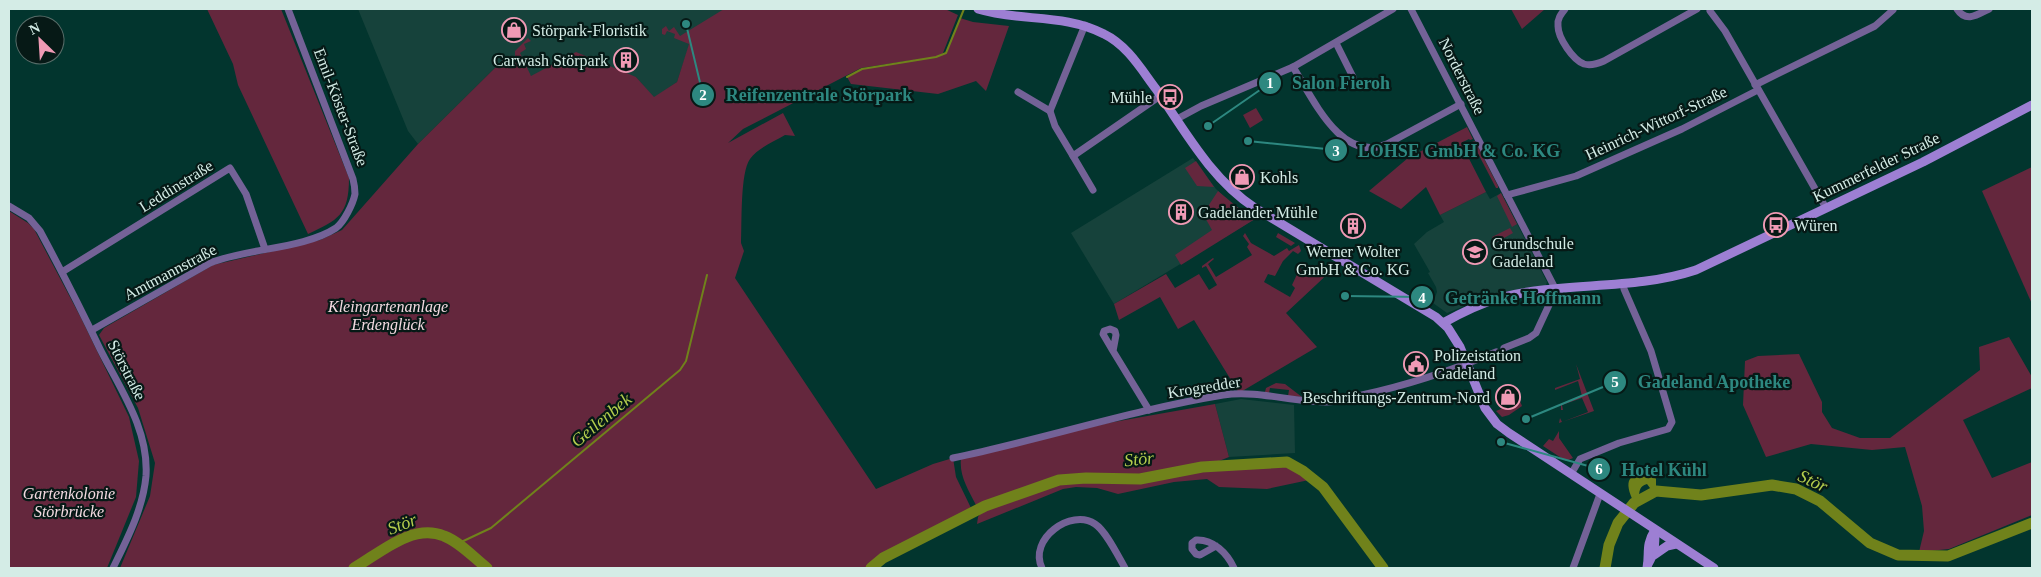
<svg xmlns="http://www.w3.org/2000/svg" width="2041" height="577" font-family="Georgia,serif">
  <rect width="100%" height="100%" fill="#02352e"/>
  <g fill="#16423b">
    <polygon points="358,9 732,9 693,34 677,82 654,98 636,77 531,76 506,57 418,144 408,131"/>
    <polygon points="1193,158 1216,189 1231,203 1255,219 1114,304 1071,233"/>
    <polygon points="1486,192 1490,199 1501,193 1547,282 1546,285 1494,294 1447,313 1433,303 1437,292 1436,287 1428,273 1430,272 1414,244 1427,232 1444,222 1440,215"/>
    <polygon points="1241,399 1294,405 1295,453 1229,457 1215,404"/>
  </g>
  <g fill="#64273d">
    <path d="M 207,9 L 281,9 L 349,178 C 349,215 338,220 308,234 L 238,85 L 233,64 Z"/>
    <path d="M 724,9 L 945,9 L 958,15 L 943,53 L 935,58 L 946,53 L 960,18 L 973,22 L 1009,26 L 986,91 L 976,81 L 938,94 L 851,84 L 847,77 L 862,69 L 920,59 L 861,68 L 743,129 L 728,143 L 783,113 L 795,136 L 785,135 C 773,142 758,148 750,159 C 740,173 742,224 741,243 L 744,251 L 735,278 L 876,489 L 933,464 L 953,458 L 956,477 L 971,508 L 883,558 L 871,568 L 120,568 L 150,496 L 155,463 L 138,408 L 99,335 L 104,328 L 213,265 L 320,240 L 342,230 L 418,144 L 506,57 L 510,61 L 515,58 L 515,51 L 528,38 L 531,41 L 524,44 L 526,49 L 520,53 L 531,76 L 576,52 L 636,77 L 654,97 L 677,82 L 689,44 L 674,38 L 675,34 L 667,31 L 665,35 L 662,34 L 662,29 L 666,26 L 669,31 L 674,27 L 680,36 Z"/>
    <polygon points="1511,9 1545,9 1522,29"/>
    <polygon points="1256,108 1263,120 1250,128 1243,115"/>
    <polygon points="1467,127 1473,139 1470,140 1469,139 1461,143 1486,192 1440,215 1426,187 1401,209 1369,191 1408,158"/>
    <polygon points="1475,141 1498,186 1498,188 1496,188 1472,142"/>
    <polygon points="1196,161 1214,187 1197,186 1185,168"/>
    <polygon points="2032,167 2032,304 1982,191"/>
    <polygon points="1218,191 1242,211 1255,219 1181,265 1175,255 1212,230 1203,214"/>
    <polygon points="1501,193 1517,224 1512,227 1497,196"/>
    <polygon points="9,211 28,223 34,229 81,318 129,417 139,461 136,497 107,568 9,568"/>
    <polygon points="1510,228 1513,233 1495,243 1492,237"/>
    <polygon points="1245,233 1251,243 1274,256 1287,248 1289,251 1299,245 1301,251 1298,254 1293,251 1283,261 1275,276 1268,274 1264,282 1290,297 1295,288 1292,285 1300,268 1316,276 1321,267 1332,270 1286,313 1317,347 1239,393 1194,320 1178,329 1160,297 1119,320 1114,304 1166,274 1175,288 1199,274 1209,290 1217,285 1206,266 1202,268 1202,266 1213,258 1214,259 1208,264 1216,277 1252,255 1247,247 1249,244 1243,236"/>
    <polygon points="1278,233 1295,243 1291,246 1276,237"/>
    <polygon points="2009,337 2032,377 2032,388 1963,420 1992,478 2032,462 2032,515 1949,549 1919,552 1924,531 1922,506 1905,447 1872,450 1811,444 1766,457 1743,405 1745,361 1758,356 1799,354 1822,402 1822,412 1832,428 1860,438 1890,438 1980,370 1979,347"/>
    <polygon points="1576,364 1594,411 1559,423 1560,418 1562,422 1588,412 1582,398 1562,405 1563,410 1561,410 1561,404 1582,396 1578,381 1555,390 1555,388 1580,379"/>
    <polygon points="1276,383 1285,384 1302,397 1288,396 1289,390 1270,388 1269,393 1265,392 1266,388"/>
    <polygon points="1520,401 1522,406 1509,415 1502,417 1496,411"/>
    <path d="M 1215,404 L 1229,457 L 1204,467 L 1287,462 L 1302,471 L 1309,480 L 1267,489 L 1219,487 L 1207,479 L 1174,482 L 1118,494 L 1097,488 L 1076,487 L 1063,489 L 977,524 L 978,517 L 985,507 L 976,505 C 968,489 959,476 961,458 L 1108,423 Z"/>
    <polygon points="1559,431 1559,438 1573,458 1566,461 1543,446 1549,439 1553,441"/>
  </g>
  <path fill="#70821b" d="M 1652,471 L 1656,479 L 1656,491 L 1653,492 L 1647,484 C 1639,486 1639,492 1639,499 L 1634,503 C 1623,480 1628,473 1652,471 Z"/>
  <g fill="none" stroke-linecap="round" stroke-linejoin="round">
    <g stroke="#70821b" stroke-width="2">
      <polyline points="847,77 862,69 936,57 946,53 964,9"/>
      <polyline points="457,544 491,528 680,370 686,361 707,275"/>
    </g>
    <g stroke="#70821b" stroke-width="11">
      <path d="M 354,568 C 380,553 412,523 444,536 C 460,542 474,558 487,568"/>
      <polyline points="871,568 883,558 985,506 1059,480 1086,478 1140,479 1202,467 1287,462 1303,471 1323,487 1383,568"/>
      <polyline points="1605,568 1609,545 1618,523 1634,503 1656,491 1701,495 1772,485 1796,489 1820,501 1870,543 1898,555 1948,556 2032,523"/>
    </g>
    <g stroke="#746297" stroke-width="7">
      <polyline points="1411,9 1556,290 1536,333 1529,338 1504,348"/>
      <path d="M 1565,9 C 1561,14 1557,19 1558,26 C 1558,38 1573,60 1584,64 C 1591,66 1597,64 1604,61 L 1697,9"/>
      <path d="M 1957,9 C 1966,23 1977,15 1989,9"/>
      <polyline points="1710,11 1725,31 1826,208"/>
      <polyline points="1085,25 1050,111 1055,126 1073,156 1160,96"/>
      <polyline points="1336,43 1353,77"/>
      <path d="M 1293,67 C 1313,98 1341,164 1387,144 L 1461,104"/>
      <polyline points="1755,85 1875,26 1893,10"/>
      <polyline points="1018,92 1050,111"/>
      <polyline points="1177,119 1201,106 1293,67 1393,9"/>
      <polyline points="1073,156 1093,190"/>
      <polyline points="1507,195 1576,176 1682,129 1758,90"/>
      <path d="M 9,206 L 29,218 L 40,231 C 61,270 81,309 100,349 C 120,389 149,429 146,476 C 143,509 127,539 113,568"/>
      <polyline points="62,272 230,168 246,194 265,249"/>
      <path d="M 92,330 L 210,263 C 247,248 304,249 336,228 C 344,222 353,204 355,194 C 355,190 354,183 353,179 L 288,9"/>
      <polyline points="1113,351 1103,334 1104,331 1110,329 1115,331 1116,335 1113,351 1149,410"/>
      <path d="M 953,458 C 1044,439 1132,410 1223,395 C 1258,390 1291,402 1325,402 C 1338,402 1350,398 1362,395 C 1408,385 1453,370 1496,352"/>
      <polyline points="1571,474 1580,459 1619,443 1668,429 1672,422 1651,351 1624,289 1623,283"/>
      <path d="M 1216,546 L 1200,555 L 1196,554 L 1192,549 L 1192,543 L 1196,540 C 1213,539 1227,553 1234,568"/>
      <path d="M 1042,568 C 1028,539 1071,508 1095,524 C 1106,531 1118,556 1125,568"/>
      <polyline points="1573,568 1600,494"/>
    </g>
    <g stroke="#9d7fd3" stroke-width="9">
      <path d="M 978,9 C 1020,22 1064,13 1104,34 C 1127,45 1141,69 1156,89 C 1185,131 1211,179 1255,208 L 1436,317 L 1448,328 L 1460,347 L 1485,408 L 1497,424 L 1509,433 L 1714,568"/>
      <path d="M 1443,323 C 1461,313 1479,304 1499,298 C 1563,281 1633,291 1696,270 L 1923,162 L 2032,105"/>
      <polyline points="1654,555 1667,546 1676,544"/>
      <path d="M 1648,564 C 1655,553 1655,544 1655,530"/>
      <path d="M 1647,568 C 1650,552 1645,546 1655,530"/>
    </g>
  </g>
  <defs>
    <symbol id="shop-ring" viewBox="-11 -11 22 22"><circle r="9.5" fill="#061916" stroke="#f09ab5" stroke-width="1.5"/><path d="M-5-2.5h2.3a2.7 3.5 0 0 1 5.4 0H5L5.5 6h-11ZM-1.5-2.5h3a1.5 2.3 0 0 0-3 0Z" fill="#f09ab5"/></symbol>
    <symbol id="building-ring" viewBox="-11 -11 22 22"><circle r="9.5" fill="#061916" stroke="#f09ab5" stroke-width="1.5"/><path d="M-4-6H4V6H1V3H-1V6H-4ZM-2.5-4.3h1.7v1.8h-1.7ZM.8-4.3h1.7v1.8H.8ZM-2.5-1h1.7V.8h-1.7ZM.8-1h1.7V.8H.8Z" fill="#f09ab5"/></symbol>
    <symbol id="bus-ring" viewBox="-11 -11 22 22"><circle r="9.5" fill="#061916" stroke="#f09ab5" stroke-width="1.5"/><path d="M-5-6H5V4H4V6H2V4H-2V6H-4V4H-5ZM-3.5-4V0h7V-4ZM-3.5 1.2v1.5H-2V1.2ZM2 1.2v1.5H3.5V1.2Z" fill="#f09ab5"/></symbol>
    <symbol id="school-ring" viewBox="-11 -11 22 22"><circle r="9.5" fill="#061916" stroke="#f09ab5" stroke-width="1.5"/><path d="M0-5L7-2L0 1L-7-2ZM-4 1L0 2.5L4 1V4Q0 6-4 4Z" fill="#f09ab5"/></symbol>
    <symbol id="civic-ring" viewBox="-11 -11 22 22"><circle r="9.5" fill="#061916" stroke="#f09ab5" stroke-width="1.5"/><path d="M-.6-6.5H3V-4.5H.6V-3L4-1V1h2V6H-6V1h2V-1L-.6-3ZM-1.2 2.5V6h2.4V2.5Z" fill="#f09ab5"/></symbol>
  </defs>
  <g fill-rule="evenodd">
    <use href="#shop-ring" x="500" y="16" width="28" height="28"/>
    <use href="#building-ring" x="612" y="46" width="28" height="28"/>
    <use href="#bus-ring" x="1156" y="83" width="28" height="28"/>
    <use href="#shop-ring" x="1228" y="163" width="28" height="28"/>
    <use href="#building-ring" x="1167" y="198" width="28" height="28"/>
    <use href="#bus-ring" x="1762" y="211" width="28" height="28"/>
    <use href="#building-ring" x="1339" y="212" width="28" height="28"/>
    <use href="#school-ring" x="1461" y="238" width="28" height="28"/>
    <use href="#civic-ring" x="1402" y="350" width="28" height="28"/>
    <use href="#shop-ring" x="1494" y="383" width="28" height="28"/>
  </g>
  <g text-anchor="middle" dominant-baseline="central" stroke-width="4.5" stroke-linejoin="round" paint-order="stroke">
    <g font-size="16" fill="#d4ece6" stroke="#061916" text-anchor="start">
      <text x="532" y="30">Störpark-Floristik</text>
      <text x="608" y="60" text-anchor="end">Carwash Störpark</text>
      <text x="1152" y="97" text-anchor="end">Mühle</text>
      <text x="1260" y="177">Kohls</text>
      <text x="1198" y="212">Gadelander Mühle</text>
      <text x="1794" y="225">Würen</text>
      <text x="1492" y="243">Grundschule<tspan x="1492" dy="18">Gadeland</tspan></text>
      <text x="1353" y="251" text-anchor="middle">Werner Wolter<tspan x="1353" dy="18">GmbH &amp; Co. KG</tspan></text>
      <text x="1434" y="355">Polizeistation<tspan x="1434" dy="18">Gadeland</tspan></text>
      <text x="1490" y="397" text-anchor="end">Beschriftungs-Zentrum-Nord</text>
    </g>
    <g font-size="16" fill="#d4ece6" stroke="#061916">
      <text transform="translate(1462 76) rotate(63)">Norderstraße</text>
      <text transform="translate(341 107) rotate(69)">Emil-Köster-Straße</text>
      <text transform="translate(1656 123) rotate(-25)">Heinrich-Wittorf-Straße</text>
      <text transform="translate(1876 167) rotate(-26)">Kummerfelder Straße</text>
      <text transform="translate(176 186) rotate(-32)">Leddinstraße</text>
      <text transform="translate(170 272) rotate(-28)">Amtmannstraße</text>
      <text transform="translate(127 370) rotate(63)">Störstraße</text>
      <text transform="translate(1204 387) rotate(-9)">Krogredder</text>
    </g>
    <g font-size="16" font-style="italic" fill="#f4dae1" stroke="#061916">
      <text x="388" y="306">Kleingartenanlage<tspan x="388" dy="18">Erdenglück</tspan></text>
      <text x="69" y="493">Gartenkolonie<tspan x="69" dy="18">Störbrücke</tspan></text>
    </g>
    <g font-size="18" font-style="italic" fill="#b4cd4d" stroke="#061916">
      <text transform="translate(601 420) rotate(-40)">Geilenbek</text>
      <text transform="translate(1139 459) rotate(-6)">Stör</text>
      <text transform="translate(1813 481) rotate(25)">Stör</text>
      <text transform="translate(402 524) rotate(-21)">Stör</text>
    </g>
  </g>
  <path fill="none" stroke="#2d8880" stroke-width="2" d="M1208 126L1270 83M686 24L703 95M1248 141L1336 150M1345 296L1422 297M1526 419L1615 382M1501 442L1599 469"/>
  <g fill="#2d8880" stroke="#061916" stroke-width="2">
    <circle cx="1208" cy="126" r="5"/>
    <circle cx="686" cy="24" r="5"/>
    <circle cx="1248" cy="141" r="5"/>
    <circle cx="1345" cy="296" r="5"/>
    <circle cx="1526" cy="419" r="5"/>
    <circle cx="1501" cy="442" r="5"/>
    <circle cx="1270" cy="83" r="12"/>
    <circle cx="703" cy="95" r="12"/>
    <circle cx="1336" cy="150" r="12"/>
    <circle cx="1422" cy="297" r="12"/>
    <circle cx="1615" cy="382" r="12"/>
    <circle cx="1599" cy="469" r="12"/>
  </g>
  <g font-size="15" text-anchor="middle" font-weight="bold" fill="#fff">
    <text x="1270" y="88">1</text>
    <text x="703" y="100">2</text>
    <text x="1336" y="156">3</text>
    <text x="1422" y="303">4</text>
    <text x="1615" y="387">5</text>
    <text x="1599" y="474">6</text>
  </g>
  <g font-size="18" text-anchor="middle" font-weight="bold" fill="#2d8880" stroke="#061916" stroke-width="4.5" stroke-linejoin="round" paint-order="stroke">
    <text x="1341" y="89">Salon Fieroh</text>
    <text x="819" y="101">Reifenzentrale Störpark</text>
    <text x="1459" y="157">LOHSE GmbH &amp; Co. KG</text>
    <text x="1523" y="304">Getränke Hoffmann</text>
    <text x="1714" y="388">Gadeland Apotheke</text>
    <text x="1664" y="476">Hotel Kühl</text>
  </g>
  <rect width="2041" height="577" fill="none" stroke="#d4ece6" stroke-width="20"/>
  <g transform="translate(40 40) rotate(335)"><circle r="24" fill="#061916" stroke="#586d69"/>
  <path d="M0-4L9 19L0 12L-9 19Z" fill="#f09ab5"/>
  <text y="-8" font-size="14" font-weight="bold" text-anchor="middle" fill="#d4ece6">N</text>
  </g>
</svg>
